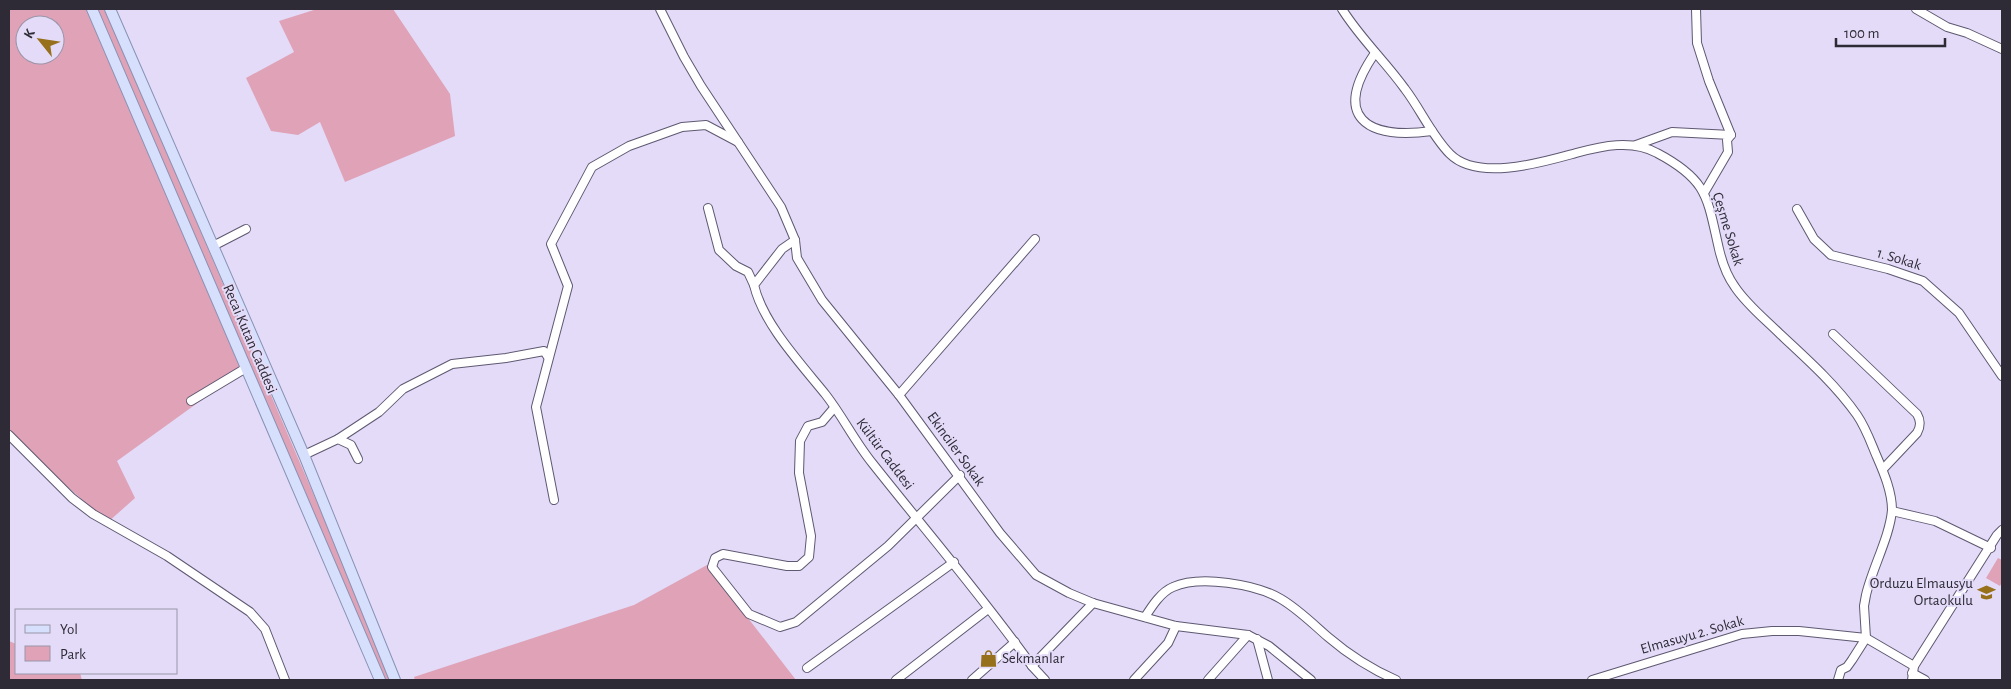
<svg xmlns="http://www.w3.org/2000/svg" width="2011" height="689" font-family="'Alegreya Sans',sans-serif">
  <rect width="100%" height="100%" fill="#e3dbf8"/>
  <g fill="#dfa2b7" fill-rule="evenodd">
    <path d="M 9,9 L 92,9 L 246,368 L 117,461 L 135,498 L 108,522 L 9,436 ZM 25,25 L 55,25 L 55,55 L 25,55 Z"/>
    <polygon points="97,9 104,9 123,51 322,514 391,680 384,680"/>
    <polygon points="317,9 393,9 450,94 455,136 345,182 320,122 298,135 271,131 246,78 294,52 279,21"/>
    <polygon points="1998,558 2002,560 2002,582 2000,586 1986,578"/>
    <polygon points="707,565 796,680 415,680 414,677 634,605"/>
    <polygon points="9,641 16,644 16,673 80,673 82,680 9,680"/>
  </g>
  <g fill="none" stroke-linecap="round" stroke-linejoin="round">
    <defs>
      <g id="minor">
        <polyline points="660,9 684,57 701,86 781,207 795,240 797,258 822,300 899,395 1000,533 1036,575 1069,593 1093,603 1176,626 1248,635 1269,646 1311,680"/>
        <path d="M 1342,9 C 1360,38 1385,61 1405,89 C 1421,110 1432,136 1450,154 C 1478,182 1543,162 1576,153 C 1602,146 1632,139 1657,153 C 1708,180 1707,197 1719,249 C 1722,262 1727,276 1735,287 C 1747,305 1765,319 1780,334 C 1807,359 1836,385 1857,415 C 1866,428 1871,443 1877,457 C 1884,473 1892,492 1892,510 C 1890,536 1872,569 1866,595 L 1864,606 L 1866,638 L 1852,660 L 1847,667 L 1841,670 L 1838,680"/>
        <polyline points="1696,9 1697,43 1709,81 1731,135"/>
        <polyline points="1916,9 1947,27 1967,33 2002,49"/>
        <path d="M 1375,53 C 1331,117 1366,140 1432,131"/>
        <polyline points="1636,145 1672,132 1731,135 1727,140 1728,152 1704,193"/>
        <polyline points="708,208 719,250 736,266 748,272 754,285"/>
        <polyline points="1797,209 1814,239 1831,255 1888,269 1923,281 1959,313 2002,376"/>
        <path d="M 795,240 L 782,249 L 754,285 C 763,324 802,365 826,395 C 843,417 855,442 873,464 C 926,531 982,596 1032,666 L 1045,680"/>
        <polyline points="213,246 246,229"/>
        <path d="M 1833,334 L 1917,414 C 1921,421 1921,426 1917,433 L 1883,469"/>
        <polyline points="899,395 1035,239"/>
        <polyline points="191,401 246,368"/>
        <polyline points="834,408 822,422 808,426 800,441 799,473 811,536 809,557 799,566 787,566 723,554 715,558 712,567 749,614 780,627 796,622 888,546 960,475"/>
        <polyline points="9,435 72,498 93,514 167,556 250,612 265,629 285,680"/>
        <polyline points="338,439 379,412 403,389 452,364 506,358 544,351 548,357"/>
        <polyline points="304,455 338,439 351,445 358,459"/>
        <polyline points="554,500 536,407 568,286 551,244 592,167 629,146 682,127 706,125 738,142"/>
        <polyline points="1892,511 1935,521 1991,548"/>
        <path d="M 1145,617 C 1152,606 1161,592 1173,587 C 1200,575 1256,584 1281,599 C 1298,609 1313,624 1328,637 C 1349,655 1371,669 1396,680"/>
        <polyline points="1257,639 1268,680"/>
        <polyline points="1032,666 1093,603"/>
        <polyline points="807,668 954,562"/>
        <polyline points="1912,673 1925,680"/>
        <polyline points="896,680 988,609"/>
        <polyline points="972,680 1015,642"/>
        <polyline points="1134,680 1168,643 1176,626"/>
        <polyline points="1208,680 1248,635"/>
        <polyline points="1592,680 1742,634 1772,631 1799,631 1866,638 1914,666"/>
        <polyline points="1912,680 1914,666 1997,535 2002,530"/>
      </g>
      <g id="major">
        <polyline points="92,9 380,680"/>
        <polyline points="110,9 304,455 395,680"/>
      </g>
    </defs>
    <use href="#minor" stroke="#5f5871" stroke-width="10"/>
    <use href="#major" stroke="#8992b4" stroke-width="12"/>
    <use href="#minor" stroke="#fff" stroke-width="8"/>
    <use href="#major" stroke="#d6dffb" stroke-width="10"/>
  </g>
  <defs>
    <symbol id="school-bare" viewBox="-9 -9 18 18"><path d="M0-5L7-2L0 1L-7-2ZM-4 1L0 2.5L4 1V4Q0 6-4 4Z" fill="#96701a" stroke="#e3dbf8" stroke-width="2.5" paint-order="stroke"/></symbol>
    <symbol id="shop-bare" viewBox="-9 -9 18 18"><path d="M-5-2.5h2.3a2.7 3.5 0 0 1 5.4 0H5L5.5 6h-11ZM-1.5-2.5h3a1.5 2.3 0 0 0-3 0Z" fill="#96701a" stroke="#e3dbf8" stroke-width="2.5" paint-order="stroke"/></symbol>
  </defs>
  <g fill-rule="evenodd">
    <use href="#school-bare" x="1974" y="580" width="25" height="25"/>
    <use href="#shop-bare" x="976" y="646" width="25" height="25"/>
  </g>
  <g text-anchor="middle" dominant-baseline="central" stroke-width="4" stroke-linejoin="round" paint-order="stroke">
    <g font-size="15" fill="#2e2b36" stroke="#e3dbf8">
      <text transform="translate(1728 229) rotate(73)">Çeşme Sokak</text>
      <text transform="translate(1899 259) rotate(17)">1. Sokak</text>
      <text transform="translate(250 339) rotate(67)">Recai Kutan Caddesi</text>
      <text transform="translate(956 449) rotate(54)">Ekinciler Sokak</text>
      <text transform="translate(885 454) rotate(53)">Kültür Caddesi</text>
      <text transform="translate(1692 635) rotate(-16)">Elmasuyu 2. Sokak</text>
    </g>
    <g font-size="15" fill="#2e2b36" stroke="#e3dbf8" text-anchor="end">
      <text x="1973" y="583">Orduzu Elmausyu<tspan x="1973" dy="17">Ortaokulu</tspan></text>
      <text x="1002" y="658" text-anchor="start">Sekmanlar</text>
    </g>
  </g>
  <rect width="2011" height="689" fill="none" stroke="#2e2b36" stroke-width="20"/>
  <rect x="15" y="609" width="162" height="65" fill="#e3dbf8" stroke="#9b95aa"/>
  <rect x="25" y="625" width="25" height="8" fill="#d6dffb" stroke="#9b95aa"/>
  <text x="60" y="634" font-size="15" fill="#2e2b36">Yol</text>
  <rect x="25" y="646" width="25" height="15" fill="#dfa2b7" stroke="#9b95aa"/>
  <text x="60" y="659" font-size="15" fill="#2e2b36">Park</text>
  <g transform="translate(40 40) rotate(300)"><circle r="24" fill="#e3dbf8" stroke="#9b95aa"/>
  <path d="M0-4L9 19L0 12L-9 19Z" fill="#96701a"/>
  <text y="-8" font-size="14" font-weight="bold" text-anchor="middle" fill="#2e2b36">K</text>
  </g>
  <path d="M1836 38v8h109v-8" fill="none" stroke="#2e2b36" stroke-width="2.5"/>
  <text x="1844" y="38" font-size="15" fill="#2e2b36" stroke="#e3dbf8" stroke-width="4" paint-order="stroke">100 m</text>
</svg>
